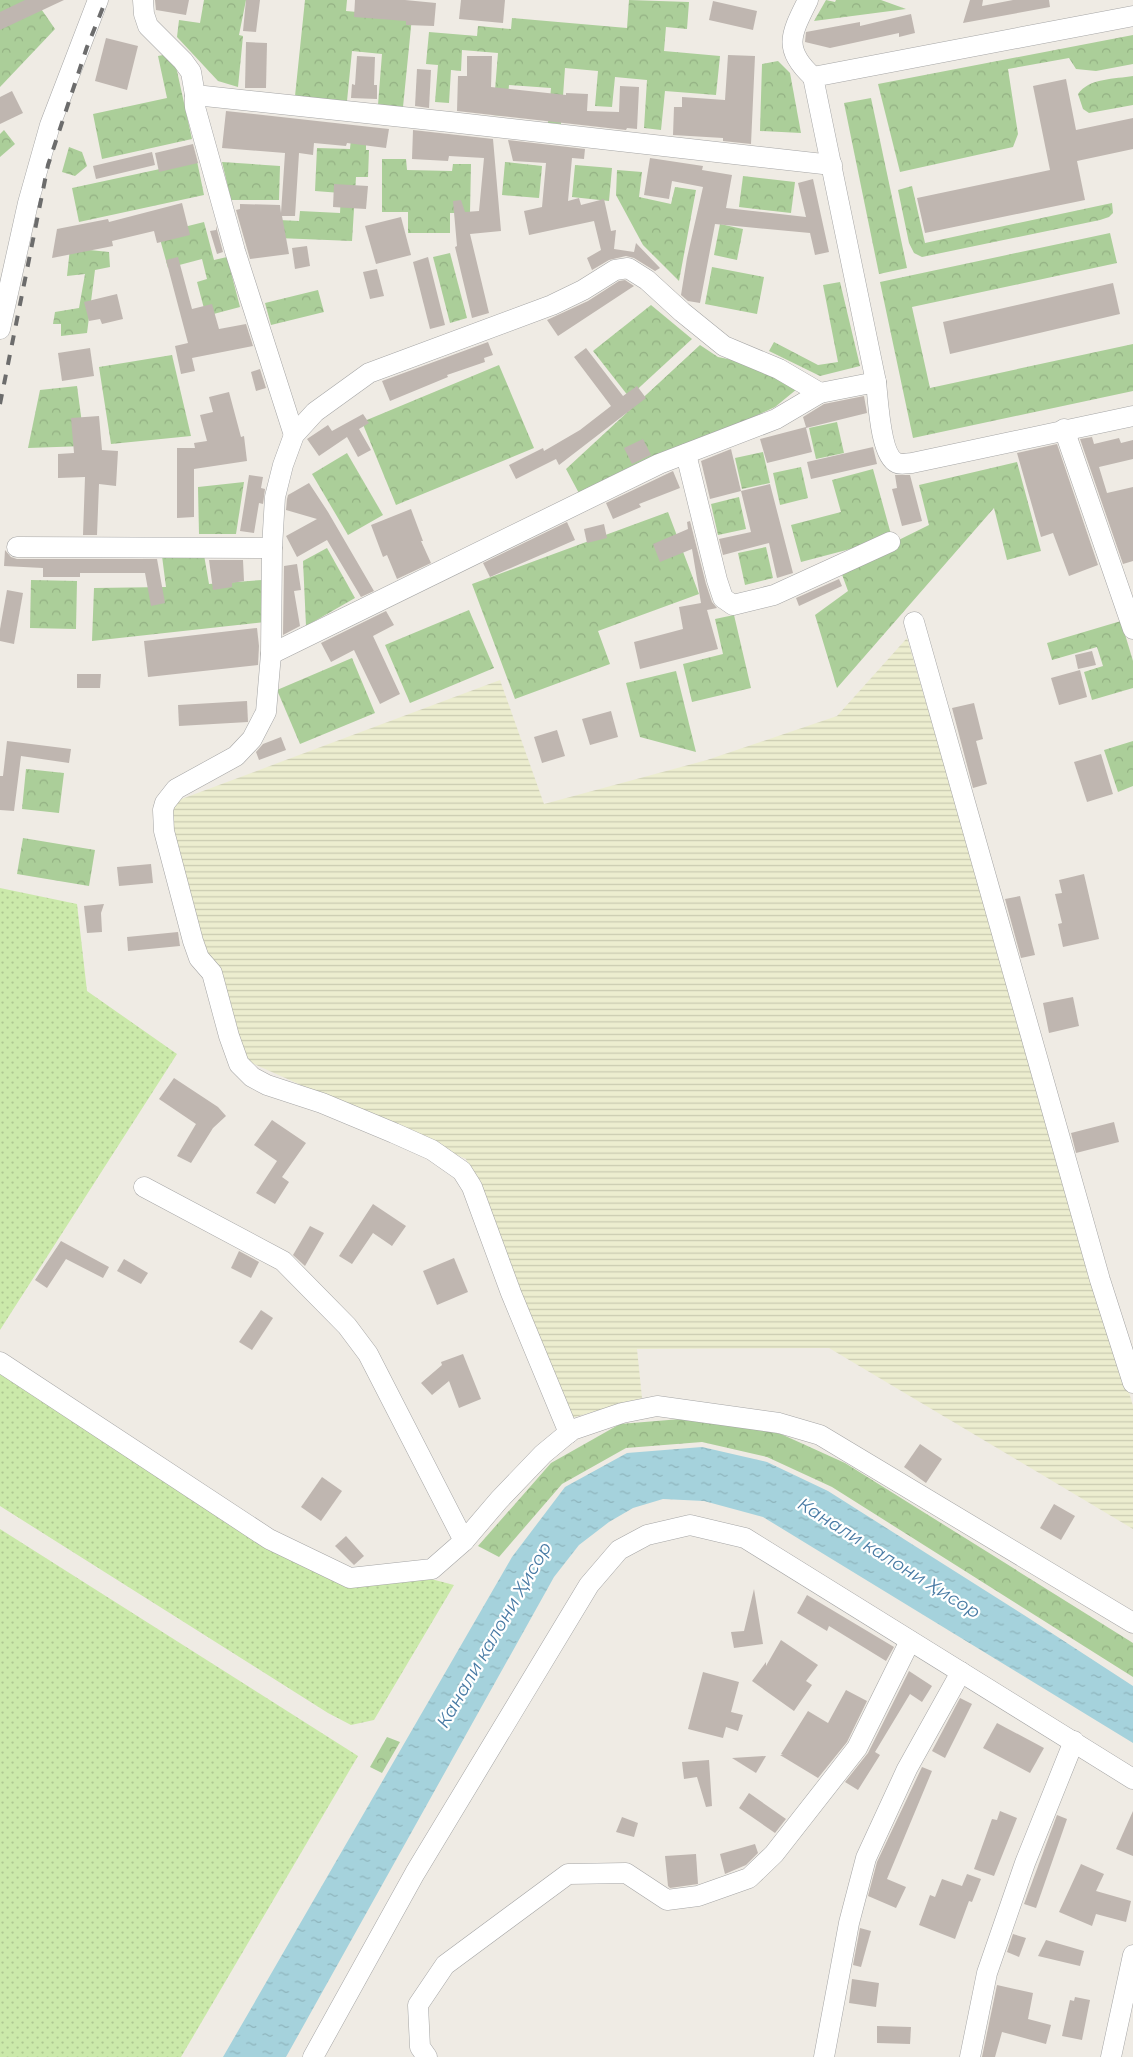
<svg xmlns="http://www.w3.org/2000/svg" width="1133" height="2057" font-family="Montserrat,sans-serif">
  <defs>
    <pattern id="farmland-rules" width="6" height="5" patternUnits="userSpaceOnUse" patternTransform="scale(1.25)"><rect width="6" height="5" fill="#ecedcf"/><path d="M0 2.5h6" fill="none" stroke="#cacbb1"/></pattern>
    <pattern id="grass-dots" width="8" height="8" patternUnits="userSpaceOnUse" patternTransform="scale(1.25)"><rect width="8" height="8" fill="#cbe9aa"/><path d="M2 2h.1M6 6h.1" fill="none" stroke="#aec792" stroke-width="1.8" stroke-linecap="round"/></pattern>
    <pattern id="forest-crowns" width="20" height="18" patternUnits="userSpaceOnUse" patternTransform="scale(1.25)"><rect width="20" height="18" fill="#abce99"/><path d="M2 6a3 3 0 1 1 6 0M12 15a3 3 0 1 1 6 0" fill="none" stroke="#93b083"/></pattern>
    <pattern id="water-ripples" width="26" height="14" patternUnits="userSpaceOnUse" patternTransform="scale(1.25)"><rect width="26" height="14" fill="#a5d2dc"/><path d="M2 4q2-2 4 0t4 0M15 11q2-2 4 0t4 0" fill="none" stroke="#8eb4bc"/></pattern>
  </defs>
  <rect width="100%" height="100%" fill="#efebe4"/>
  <polygon fill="url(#farmland-rules)" points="907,638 1133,1406 1133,1529 829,1348 637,1349 642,1398 568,1419 466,1159 227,1052 160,807 500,680 544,804 707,760 837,716"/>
  <g fill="url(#grass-dots)">
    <polygon points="0,888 77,904 87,991 177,1054 0,1330"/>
    <polygon points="0,1373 180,1490 346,1587 431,1579 454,1585 374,1720 351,1725 328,1713 0,1506"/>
    <polygon points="0,1529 358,1756 181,2057 0,2057"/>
  </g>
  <g fill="url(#forest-crowns)">
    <polygon points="0,0 35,0 55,29 0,87"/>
    <polygon points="204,0 246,0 239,35 243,36 238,87 218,81 177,37 179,20 200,23"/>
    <polygon points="305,0 347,0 346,11 412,17 403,107 378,105 382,54 352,51 347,101 295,96"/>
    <polygon points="629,0 689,2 687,29 666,27 664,51 720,56 716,95 665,91 661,130 644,128 647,80 615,77 612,107 595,106 598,71 565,68 561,124 548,123 551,88 509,85 506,116 493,115 498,53 462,50 461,71 451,70 449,103 435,102 438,65 426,64 429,32 477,36 478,26 511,29 512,18 627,28"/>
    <polygon points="826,0 835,2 836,0 881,0 906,9 814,21"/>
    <polygon points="1133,35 1133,64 1096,71 1076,69 1069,58 1008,69 1018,134 1013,147 900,172 878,84"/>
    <polygon points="173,53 192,139 102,159 93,114 167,98 158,56"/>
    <polygon points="778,61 790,73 801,133 760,131 762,64"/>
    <path d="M 1133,76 L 1133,105 L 1089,113 L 1083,109 L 1078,94 C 1089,78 1115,79 1133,76 Z"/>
    <polygon points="871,98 907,268 879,274 844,103"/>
    <polygon points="4,130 15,144 0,157 0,134"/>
    <polygon points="351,139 366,140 366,150 369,150 368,177 356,177 352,241 278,238 279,220 299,221 300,211 340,213 341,193 315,191 317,148 350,149"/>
    <polygon points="69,147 82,152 87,166 75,176 62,172"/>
    <polygon points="382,159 406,159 407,170 452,171 453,164 471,164 470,213 450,213 450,233 408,233 408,212 382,212"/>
    <polygon points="197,161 204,195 79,222 72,188"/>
    <polygon points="222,162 280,166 279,200 231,200"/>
    <polygon points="505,162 542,166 539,198 502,195"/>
    <polygon points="575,165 612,168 609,201 572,197"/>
    <polygon points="617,170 642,172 639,197 671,204 675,187 696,190 679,281 643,245 616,195"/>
    <polygon points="743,176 795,182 791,213 739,207"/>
    <polygon points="912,186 925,243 1112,203 1113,213 1109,217 1100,220 922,257 914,253 909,243 898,190"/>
    <polygon points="204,222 214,260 227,257 240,307 206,316 197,282 207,279 202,259 168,268 160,239 184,227"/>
    <polygon points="720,224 743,229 737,260 714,255"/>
    <polygon points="1110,233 1117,263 912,307 930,388 1133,344 1133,391 913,438 880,282"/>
    <polygon points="70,248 109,252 110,267 95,270 87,333 61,336 61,324 53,324 55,312 79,308 85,274 67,276"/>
    <polygon points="450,253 467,318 450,323 433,257"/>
    <polygon points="712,267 764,277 757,314 705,304"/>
    <polygon points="840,282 860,366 820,376 769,351 774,342 818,365 838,362 823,285"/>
    <polygon points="318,290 324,312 271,325 265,303"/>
    <polygon points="651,305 692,339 629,397 593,351"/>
    <polygon points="700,345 718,357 767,367 797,389 775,407 581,497 566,469"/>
    <polygon points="172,355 191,436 111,444 99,367"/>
    <polygon points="499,365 534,448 396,505 362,422"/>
    <polygon points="77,386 85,446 28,448 40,390"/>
    <polygon points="837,422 844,453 816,459 809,428"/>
    <polygon points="763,452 770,483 742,489 735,458"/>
    <polygon points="347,453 383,515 348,535 312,474"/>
    <polygon points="1017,462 1041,551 1007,560 994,508 837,688 815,615 848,591 840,569 929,525 919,485"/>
    <polygon points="801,467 808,498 780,505 773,473"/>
    <polygon points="873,469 892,538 801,562 791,525 841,512 832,480"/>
    <polygon points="244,482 236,534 199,534 198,487"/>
    <polygon points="739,497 746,529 718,535 711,504"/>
    <polygon points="668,512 699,594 598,631 610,664 515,699 472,584"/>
    <polygon points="766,547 773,578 745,585 738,553"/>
    <polygon points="327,548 355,598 306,626 303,561"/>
    <polygon points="204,555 209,584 262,580 265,622 92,641 94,588 166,587 162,556"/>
    <polygon points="31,580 77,581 76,629 30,628"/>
    <polygon points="469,610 494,668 410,703 385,645"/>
    <polygon points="734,615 751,688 692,702 683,664 723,654 715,619"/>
    <polygon points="1121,621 1133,661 1133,688 1092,700 1084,672 1103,666 1097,647 1052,660 1047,643"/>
    <polygon points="352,658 375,713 300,744 277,690"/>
    <polygon points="676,671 696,752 640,737 626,683"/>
    <polygon points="1133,741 1133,786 1118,792 1104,750"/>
    <polygon points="26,769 64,773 59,813 22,809"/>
    <polygon points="23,838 95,850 89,886 17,874"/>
    <polygon points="705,1417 781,1434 845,1463 1133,1643 1133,1677 832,1487 767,1457 702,1442 626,1448 562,1484 499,1557 478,1546 551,1463 620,1424"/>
    <polygon points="387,1737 400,1742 382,1773 370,1767"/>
  </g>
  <polygon fill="url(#water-ripples)" points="702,1447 767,1462 828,1491 1027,1617 1133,1686 1133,1743 763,1517 704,1501 663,1499 633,1508 609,1522 579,1545 554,1577 286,2057 223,2057 512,1557 565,1487 627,1453"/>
  <g fill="#bfb6b0">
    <polygon points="25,0 64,0 0,30 0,12"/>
    <polygon points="155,0 189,0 186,15 156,10"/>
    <polygon points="246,0 260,0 256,32 243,31"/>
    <polygon points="355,0 405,0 436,3 434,26 406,25 406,21 354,17"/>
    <polygon points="461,0 505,0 503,23 459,19"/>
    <polygon points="970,0 983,0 982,6 1013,0 1049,0 1050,7 963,23"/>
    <polygon points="713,1 757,11 753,30 709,20"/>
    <polygon points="911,14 915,33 899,37 899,33 830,48 805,42 806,32 860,22 860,26"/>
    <polygon points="106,38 138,46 127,90 95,81"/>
    <polygon points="246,42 267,43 266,88 245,88"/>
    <polygon points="728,55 755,56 751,144 723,141 723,138 673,135 674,107 682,107 682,97 725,100"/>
    <polygon points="357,56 375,57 374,85 377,85 377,99 351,98 352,84 355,85"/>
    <polygon points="467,56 492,56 491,87 566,95 566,93 588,94 587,111 619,112 620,86 639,87 637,129 627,128 626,130 457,111 458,76 467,76"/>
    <polygon points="417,69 431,70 429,108 415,106"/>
    <polygon points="1066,79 1076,130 1133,118 1133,149 1077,161 1085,200 925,233 917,198 1050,170 1033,86"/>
    <polygon points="12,91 23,113 0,124 0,97"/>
    <polygon points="226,111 389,129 386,148 347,143 346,146 314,143 313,155 299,153 295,216 282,216 289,254 250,259 236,210 240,209 240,204 280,205 281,213 285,153 222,148"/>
    <polygon points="413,130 493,139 501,231 470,234 489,313 472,318 455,247 457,246 453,201 461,200 465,212 479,211 484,158 449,156 448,161 412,159"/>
    <polygon points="508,140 585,149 584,159 572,158 568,201 579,198 581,205 604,199 611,231 616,230 614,249 634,252 636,243 660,268 655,271 634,258 626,256 609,260 592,270 587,258 601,250 594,221 529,235 524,211 542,207 546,163 513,161"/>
    <polygon points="193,144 198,163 159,172 155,153"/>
    <polygon points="152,152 155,165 96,179 93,166"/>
    <polygon points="650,158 703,166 702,170 732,175 726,208 806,217 798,183 813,179 829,252 815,255 810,233 715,224 700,303 688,301 681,295 687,258 703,187 672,181 669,199 644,195"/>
    <polygon points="334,184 368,186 366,209 333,207"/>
    <polygon points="182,203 190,235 157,243 154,231 112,241 113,246 52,258 57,229 108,219 109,222"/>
    <polygon points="401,217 411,255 376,264 365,226"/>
    <polygon points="216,226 223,252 217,254 210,231 216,230"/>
    <polygon points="307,246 310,266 295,269 292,248"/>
    <polygon points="178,257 192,309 212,304 219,329 246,324 253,346 192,358 195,371 181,374 175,346 188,343 166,260"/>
    <polygon points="428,257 445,325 430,329 413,262"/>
    <polygon points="377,269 384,296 370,299 363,272"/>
    <polygon points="625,280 634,286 558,336 547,320 588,301 619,281"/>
    <polygon points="1113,283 1120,314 950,354 943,322"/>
    <polygon points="117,294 123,319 102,324 100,319 89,321 84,302"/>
    <polygon points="488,342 493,355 484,358 485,362 447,375 448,377 390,401 382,381"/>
    <polygon points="90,348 94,376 62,381 58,353"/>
    <polygon points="586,348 623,396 637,386 646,398 559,465 556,459 516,479 509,465 543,448 544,451 580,430 611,406 574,357"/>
    <polygon points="260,369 266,388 256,391 251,372"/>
    <polygon points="229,392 241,437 244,436 247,461 194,469 194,517 177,518 177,448 195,448 194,443 207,441 200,415 213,412 209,397"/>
    <polygon points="864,396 867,413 806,428 812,452 767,463 760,439 806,427 803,417 824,404"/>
    <polygon points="363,414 369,423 359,429 371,450 358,457 347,437 319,456 307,439 328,425 332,431"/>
    <polygon points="99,416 102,450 118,451 116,486 99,484 97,535 83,535 85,477 58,478 58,454 74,453 71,418"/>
    <polygon points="1092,437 1094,444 1119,438 1121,443 1133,440 1133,459 1099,467 1107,493 1133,487 1133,561 1123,564 1080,439"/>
    <polygon points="643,439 651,455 632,464 624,448"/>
    <polygon points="1057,444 1098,565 1069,576 1053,533 1041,537 1017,453"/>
    <polygon points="873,447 877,464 811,479 807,462"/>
    <polygon points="731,449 741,491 710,499 701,461"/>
    <polygon points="673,471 680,488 639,504 641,507 613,519 606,503"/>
    <polygon points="249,475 263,477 261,488 265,489 263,504 259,503 254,533 240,531"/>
    <polygon points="895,475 910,475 922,521 902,526 892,489 897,488"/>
    <polygon points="309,483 328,512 374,591 361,597 327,540 297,557 286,536 317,519 286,510 287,499 288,495"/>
    <polygon points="770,484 793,573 777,578 769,543 723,555 719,539 751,532 741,491"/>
    <polygon points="411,509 423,541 421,541 431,563 397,579 387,555 383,557 371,525"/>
    <polygon points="690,521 706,584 712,602 717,608 707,610 718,649 640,669 634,642 683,629 679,607 701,603 692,549 660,562 653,544 688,529 687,522"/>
    <polygon points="567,522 575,540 490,577 483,563"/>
    <polygon points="604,524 607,538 587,543 584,529"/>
    <polygon points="5,550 11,557 17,559 157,559 165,603 151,606 145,573 80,573 80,577 43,577 43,568 4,566"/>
    <polygon points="209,560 243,560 244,581 232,583 232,587 213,590"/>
    <polygon points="297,564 301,590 294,591 300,626 283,635 284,566"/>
    <polygon points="839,579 842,586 799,606 796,598"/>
    <polygon points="7,590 23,593 14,644 0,641 0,629"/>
    <polygon points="386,611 394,625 373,636 400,694 380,704 354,650 331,662 321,643"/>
    <polygon points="257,628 259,646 258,665 148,677 144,641"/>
    <polygon points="1092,651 1096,665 1078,669 1075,655"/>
    <polygon points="1080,670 1087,697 1059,705 1051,678"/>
    <polygon points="77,674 101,674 100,688 77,688"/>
    <polygon points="247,701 248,722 179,726 178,705"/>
    <polygon points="974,703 983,739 976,741 987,784 973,788 952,708"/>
    <polygon points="611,711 618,737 590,745 582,719"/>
    <polygon points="557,730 565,756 542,763 534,737"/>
    <polygon points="281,737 286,750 259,760 256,752 263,744"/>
    <polygon points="7,741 71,749 69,763 21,756 14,811 0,810 0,776 3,776"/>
    <polygon points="1101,754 1113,794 1087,802 1074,762"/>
    <polygon points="151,864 153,883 119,886 117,867"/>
    <polygon points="1084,874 1099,939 1063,947 1058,924 1062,923 1055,894 1062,893 1059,880"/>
    <polygon points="1020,896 1035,955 1021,958 1005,899"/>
    <polygon points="104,904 101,913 102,932 87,933 84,906"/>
    <polygon points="178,932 180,946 128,951 127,937"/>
    <polygon points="1073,997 1079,1026 1049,1033 1043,1003"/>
    <polygon points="174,1078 218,1107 226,1116 213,1128 191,1163 177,1156 196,1124 159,1099"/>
    <polygon points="272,1120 306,1143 282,1177 289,1182 275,1204 256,1193 277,1161 254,1145"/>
    <polygon points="1114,1122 1119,1142 1076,1153 1071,1133"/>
    <polygon points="373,1204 406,1226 392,1246 373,1233 352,1264 339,1256"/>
    <polygon points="310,1226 324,1233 305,1266 293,1255"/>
    <polygon points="61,1241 109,1267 103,1278 66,1259 47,1288 35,1280"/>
    <polygon points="239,1251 259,1262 251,1278 231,1268"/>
    <polygon points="454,1258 468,1292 437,1305 423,1271"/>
    <polygon points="124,1259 148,1273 141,1284 117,1271"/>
    <polygon points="261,1310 273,1318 252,1350 239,1342"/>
    <polygon points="463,1354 481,1399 459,1408 449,1381 432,1395 421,1383 442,1365 441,1362"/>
    <polygon points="920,1444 942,1459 926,1483 904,1467"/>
    <polygon points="322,1477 342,1491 321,1521 301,1507"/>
    <polygon points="1054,1504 1075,1516 1061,1540 1040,1528"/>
    <polygon points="346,1536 364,1556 354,1565 335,1546"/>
    <polygon points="754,1589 763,1644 734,1648 731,1632 744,1631"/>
    <polygon points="807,1595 894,1647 886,1661 829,1626 827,1631 797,1613"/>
    <polygon points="781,1640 818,1665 806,1681 812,1685 794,1711 752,1681 766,1662 766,1666"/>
    <polygon points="909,1671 932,1686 922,1702 910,1694 875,1752 880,1755 858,1790 845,1782 868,1753"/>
    <polygon points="703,1672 739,1682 731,1712 743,1715 738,1731 726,1727 723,1738 688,1729"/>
    <polygon points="846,1690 867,1701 847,1742 818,1778 780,1755 783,1755 781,1754 808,1711 828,1723"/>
    <polygon points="960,1698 972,1704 945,1758 932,1751"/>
    <polygon points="997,1723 1044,1748 1030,1773 983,1748"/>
    <polygon points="766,1756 756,1773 732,1758"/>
    <polygon points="709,1760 712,1806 706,1807 697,1777 684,1779 682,1762"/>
    <polygon points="922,1767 932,1771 887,1879 906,1887 896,1908 868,1896 877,1862"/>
    <polygon points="749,1793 786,1819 775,1833 739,1808"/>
    <polygon points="1000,1811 1017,1818 994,1876 974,1869 992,1819 997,1820"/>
    <polygon points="1133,1811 1133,1856 1116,1849"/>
    <polygon points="1057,1815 1067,1819 1036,1908 1024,1904"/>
    <polygon points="622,1817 638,1823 634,1837 616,1832"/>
    <polygon points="755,1844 758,1853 746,1865 725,1874 720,1854"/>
    <polygon points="696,1854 698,1884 670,1888 668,1886 665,1856"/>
    <polygon points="1081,1864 1104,1874 1096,1891 1131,1901 1126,1922 1096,1914 1092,1926 1059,1912"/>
    <polygon points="967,1874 981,1879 972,1902 969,1901 955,1939 919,1925 930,1895 935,1897 942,1879 962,1886"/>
    <polygon points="860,1928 871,1931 861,1967 853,1965"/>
    <polygon points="1013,1934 1026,1938 1019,1957 1007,1952"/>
    <polygon points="1046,1940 1084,1951 1080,1966 1038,1956"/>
    <polygon points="852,1979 879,1983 876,2007 849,2003"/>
    <polygon points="997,1985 1033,1993 1028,2019 1051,2025 1046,2044 1002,2032 995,2057 982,2057"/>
    <polygon points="1075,1997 1090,2000 1082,2040 1062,2036 1070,2000 1074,2001"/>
    <polygon points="877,2026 911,2027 910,2044 877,2043"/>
  </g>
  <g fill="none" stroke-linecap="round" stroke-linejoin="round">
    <defs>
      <g id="minor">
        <polyline points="143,0 144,14 148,26 183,61 191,72 195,95 450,122 832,165"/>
        <path d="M 808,0 C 791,34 782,49 813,77"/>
        <path d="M 1133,16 L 813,77 L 876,382 C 878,398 880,456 897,463 C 901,465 908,463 912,463 L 1133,416"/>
        <polyline points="195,95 195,107 235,251 294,435"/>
        <polyline points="0,329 28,203 50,125 98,0"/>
        <polyline points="1064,429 1133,629"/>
        <polyline points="686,454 717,580 723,598 733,605 774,595 890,542"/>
        <polyline points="17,547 272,548"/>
        <polyline points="914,622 1100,1280 1133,1383"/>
        <polyline points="271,654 659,464 776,419 820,393 876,382"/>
        <polyline points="0,1362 269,1539 350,1578 432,1569 464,1541 368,1354 347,1326 283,1261 144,1187"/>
        <polyline points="569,1433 511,1293 472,1187 462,1171 432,1150 394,1133 322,1103 267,1085 252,1077 239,1064 229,1036 212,973 199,958 193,941 164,831 163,810 165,803 176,789 236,756 252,739 266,712 271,654 272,548 275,497 283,465 294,435 315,412 369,373 552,305 583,290 615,270 628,268 647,280 682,312 724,346 779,369 820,393"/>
        <polyline points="464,1541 499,1500 543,1454 572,1430 622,1413 657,1406 779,1423 820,1435 1133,1623"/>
        <polyline points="313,2057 415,1873 589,1585 619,1550 647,1535 690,1525 745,1538 1133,1779"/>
        <polyline points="427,2057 420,2047 418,2005 445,1965 568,1874 626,1873 667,1900 698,1896 749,1878 774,1854 857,1748 910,1641"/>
        <polyline points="824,2057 849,1923 866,1858 907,1769 961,1672"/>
        <polyline points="970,2057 987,1973 1025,1863 1074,1741"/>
        <polyline points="1111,2057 1133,1955"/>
      </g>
    </defs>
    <use href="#minor" stroke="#a5a5a5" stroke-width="21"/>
    <use href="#minor" stroke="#fff" stroke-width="20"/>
    <polyline stroke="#6c6c6c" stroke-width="4" stroke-dasharray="10 10" stroke-linecap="butt" points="0,404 48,165 87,47 106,0"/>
  </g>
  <g text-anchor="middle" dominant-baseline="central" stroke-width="4.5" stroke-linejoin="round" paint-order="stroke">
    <g font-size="18" font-style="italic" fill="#487aa4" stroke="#fff">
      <text transform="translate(889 1558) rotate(32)">Канали калони Ҳисор</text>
      <text transform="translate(494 1635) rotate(-60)">Канали калони Ҳисор</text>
    </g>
  </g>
</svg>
